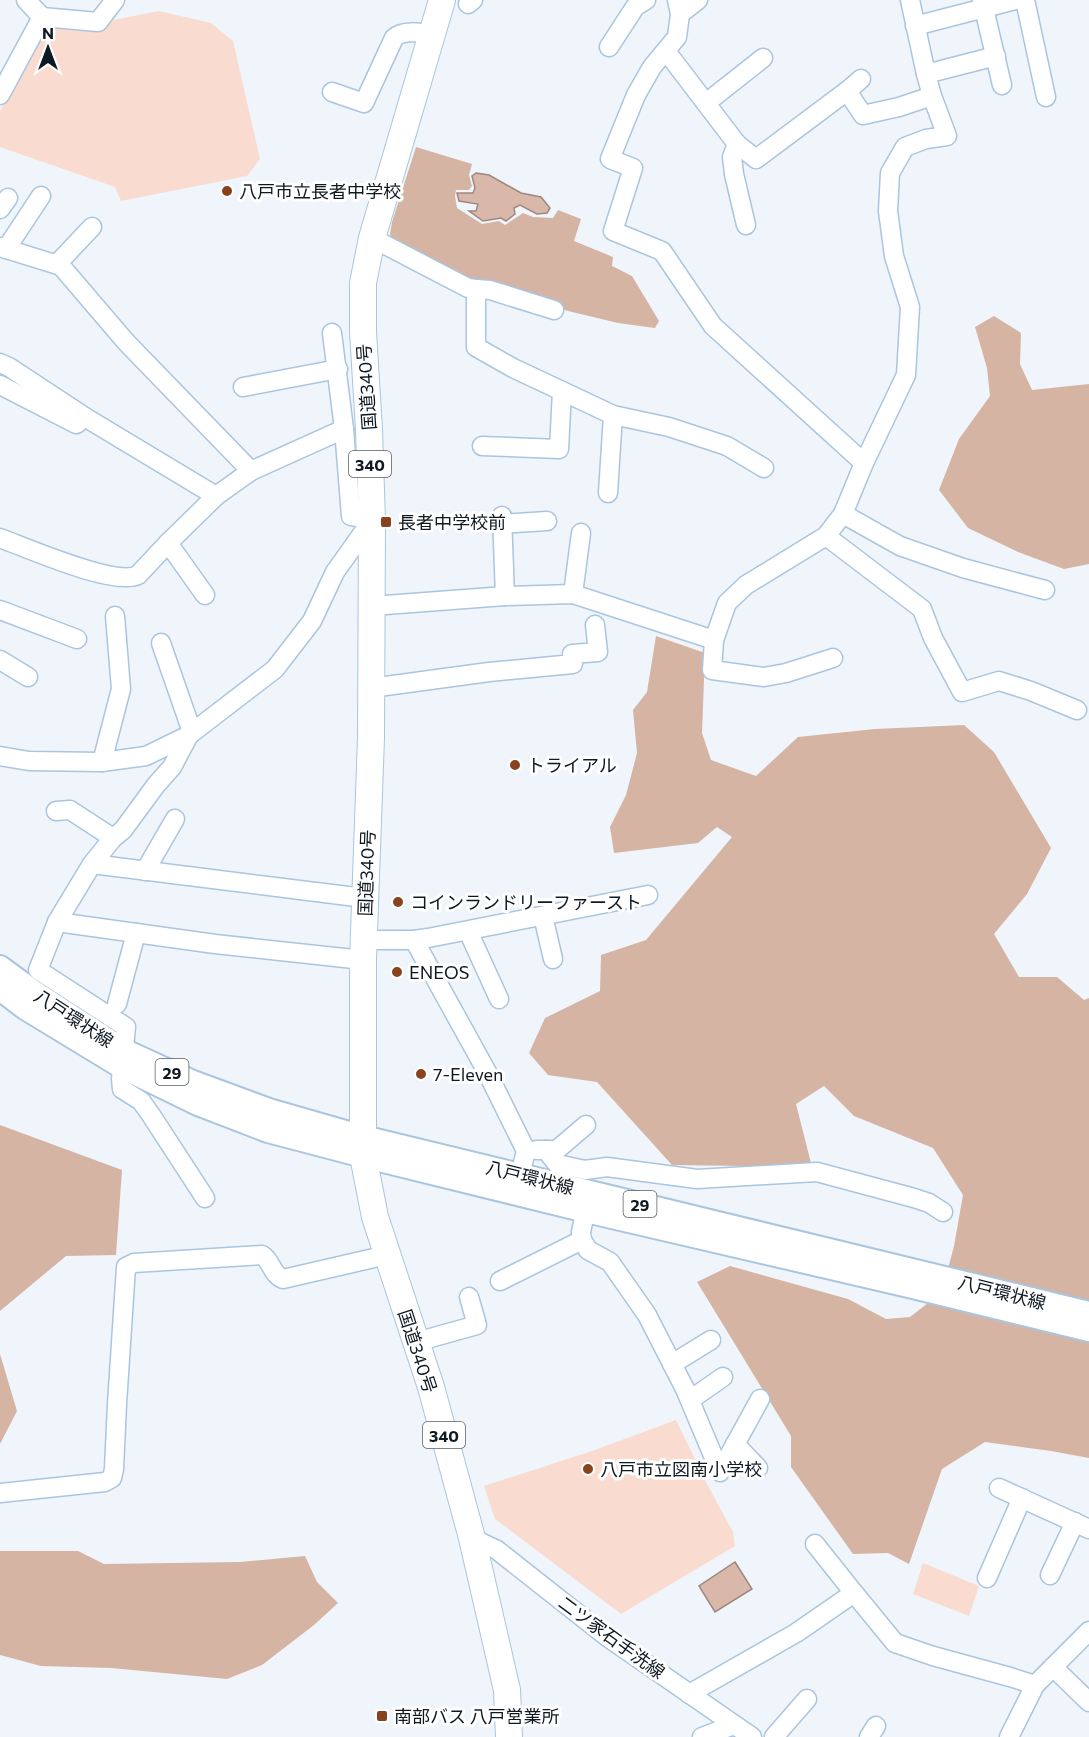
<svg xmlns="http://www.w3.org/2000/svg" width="1089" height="1737" font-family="Commissioner,'Noto Sans JP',sans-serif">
  <rect width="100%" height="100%" fill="#eff5fb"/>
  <g fill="#f9dccf">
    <polygon points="159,11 211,23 233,41 260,159 247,176 121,201 115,187 0,147 0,111 45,22 107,26 113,20"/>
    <polygon points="676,1420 708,1486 733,1532 735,1546 621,1614 495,1519 484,1486 592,1451"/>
    <polygon points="923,1563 979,1586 969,1616 913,1594"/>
  </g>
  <g fill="#d5b4a4">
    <polygon points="416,147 472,164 469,175 472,186 469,190 456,190 455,196 457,208 482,224 499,221 505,225 523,213 533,217 553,218 558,210 581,219 574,241 613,257 612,266 632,276 659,321 655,328 618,323 568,311 552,305 467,282 393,243 390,234 392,222"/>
    <polygon points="994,316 1021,333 1020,364 1032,390 1089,384 1089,564 1064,569 1018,552 968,528 939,490 959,439 990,396 987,368 975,327"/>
    <polygon points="656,636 705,653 702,733 711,760 756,776 798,737 875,729 964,725 994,752 1051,848 1027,894 994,934 1019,977 1057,977 1084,1000 1089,998 1089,1458 1051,1451 985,1442 942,1469 909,1564 888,1553 853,1554 791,1467 791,1436 697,1282 730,1266 848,1299 886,1319 910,1317 942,1292 954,1246 963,1195 933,1148 854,1116 824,1086 796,1104 812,1167 672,1165 597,1082 548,1075 529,1053 545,1018 600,991 601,955 646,940 732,837 717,827 698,843 614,853 610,827 626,795 637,753 633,710 647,692"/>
    <polygon points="0,1125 122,1170 116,1255 66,1256 0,1311"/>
    <polygon points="0,1354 17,1411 0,1444"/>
    <polygon points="0,1551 78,1551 104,1564 240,1562 305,1556 317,1582 338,1603 314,1625 262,1665 227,1679 111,1668 41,1666 0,1655"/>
  </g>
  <g fill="#dab8a9" stroke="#9d8880" stroke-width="1.5">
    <polygon points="476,173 489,175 521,193 541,197 550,208 547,213 537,214 520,205 514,208 515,214 506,221 501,218 483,221 469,211 476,211 478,204 459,201 457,193 473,193 475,188 472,176"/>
    <polygon points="735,1562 752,1589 715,1612 699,1586"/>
  </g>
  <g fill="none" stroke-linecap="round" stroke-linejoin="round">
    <defs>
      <g id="minor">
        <polyline points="677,0 680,14 677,37 652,67 636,95 610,159 633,168 613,231 662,251 713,326 864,463"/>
        <polyline points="982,0 1002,85"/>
        <polyline points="1025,0 1046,97"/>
        <polyline points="468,4 473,0"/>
        <polyline points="680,14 698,0"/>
        <polyline points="42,17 98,22 115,0"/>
        <polyline points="915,26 1015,0"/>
        <polyline points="609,47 635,7 646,0"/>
        <polyline points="666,51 737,144 756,159 847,91 863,115 899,107 932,96"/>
        <polyline points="926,74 996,56"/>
        <polyline points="847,91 861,79"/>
        <path d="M 332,92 L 364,103 L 394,38 C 402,30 421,32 431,35"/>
        <polyline points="0,95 42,17 26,0"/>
        <polyline points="706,103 763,58"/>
        <polyline points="737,144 732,157 734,174 746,225"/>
        <polyline points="0,209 8,198"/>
        <polyline points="372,238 468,288 476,289 476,347 513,368 613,415 669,427 727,446 764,468"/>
        <polyline points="0,247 61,266 126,342 251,471 216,496 168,543 205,595"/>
        <polyline points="6,249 41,196"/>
        <polyline points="57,264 92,227"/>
        <polyline points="476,289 490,290 554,310"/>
        <polyline points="0,363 9,367 88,419 216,496"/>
        <polyline points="0,385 76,424 78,423"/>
        <polyline points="243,387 338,369"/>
        <polyline points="482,446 559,449 562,391"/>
        <polyline points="251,471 344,429"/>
        <polyline points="608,493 613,415"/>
        <polyline points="843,514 900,546 963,568 1045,590"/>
        <polyline points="502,516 505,596"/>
        <polyline points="502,524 547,521"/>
        <polyline points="826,536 922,609 933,638 962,692 999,681 1031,691 1077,710"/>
        <path d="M 0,538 C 27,548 115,587 138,575 L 168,543"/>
        <polyline points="573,594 581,533"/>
        <polyline points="372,606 505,596 573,594 714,640"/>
        <polyline points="0,610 77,639"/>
        <polyline points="161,643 192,732"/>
        <polyline points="833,658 786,673 764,677 712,670 714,640 727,603 746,585 826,536 843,514 864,463 906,375 910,307 894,256 888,211 890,173 905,147 926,139 947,136 932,96 926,74 910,0"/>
        <polyline points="0,660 28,677"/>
        <polyline points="371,688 489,672 573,664 572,654 598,652 595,625"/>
        <polyline points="189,735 172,767 156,785 123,830 113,838 92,864 57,922 38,970 126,1027 121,1079 122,1089 141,1101 151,1115 205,1198"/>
        <polyline points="0,756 29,761 102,762 146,756 189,735 275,669 312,621 335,572 372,520 351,516 344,429 332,333"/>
        <polyline points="102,762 121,689 115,616"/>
        <polyline points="56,811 70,810 113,838"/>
        <polyline points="92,864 364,898"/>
        <polyline points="145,871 175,819"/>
        <polyline points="543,916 553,959"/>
        <polyline points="57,922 215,944 363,960"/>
        <polyline points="468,931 499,999"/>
        <polyline points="363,940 414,940 428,938 648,895"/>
        <polyline points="414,940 487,1072 526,1151 520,1175"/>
        <polyline points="117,1004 136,933"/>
        <polyline points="536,1150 555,1150 559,1148 586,1125"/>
        <polyline points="546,1150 557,1164 585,1170 607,1167 697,1179 817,1172 914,1198 929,1203 943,1212"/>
        <polyline points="588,1199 581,1232 582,1240 588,1250 610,1262 647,1315 685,1389 720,1472 760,1399"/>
        <polyline points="500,1281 582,1240"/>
        <polyline points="416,1342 477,1325 469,1297"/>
        <polyline points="672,1364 711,1340"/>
        <polyline points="690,1400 723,1377"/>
        <polyline points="735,1444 758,1468"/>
        <polyline points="999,1488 1089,1529"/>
        <path d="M 0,1493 L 105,1482 L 112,1478 L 114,1469 L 117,1404 L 126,1267 L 134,1263 L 262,1255 C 272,1261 271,1274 283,1279 L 387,1255"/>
        <polyline points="472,1538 497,1550 606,1636 752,1737"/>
        <polyline points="815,1544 854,1593"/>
        <polyline points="1050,1575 1075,1522"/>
        <polyline points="987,1578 1022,1498"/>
        <polyline points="1053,1667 1089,1702"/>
        <polyline points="689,1694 796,1633 854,1593 895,1643 933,1656 1010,1677 1035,1685"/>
        <polyline points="702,1737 734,1725"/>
        <polyline points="774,1737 807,1699"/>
        <polyline points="869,1737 876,1726"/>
        <polyline points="1009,1737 1035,1685 1089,1631"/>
      </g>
      <g id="major">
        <polyline points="0,967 34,992 123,1050 193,1082 269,1110 363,1137 1089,1313"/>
        <polyline points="0,989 25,1008 122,1067 198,1104 268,1131 363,1156 586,1211 913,1287 1089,1330"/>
      </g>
      <polyline id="highway" points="442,0 372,238 363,283 363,332 369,429 372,520 371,738 363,960 363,1156 375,1217 431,1387 472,1538 507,1690 509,1737"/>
    </defs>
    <use href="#minor" stroke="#aac5df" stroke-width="21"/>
    <use href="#major" stroke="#aac5df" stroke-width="26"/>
    <use href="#highway" stroke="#aac5df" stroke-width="28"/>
    <use href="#minor" stroke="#fff" stroke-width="18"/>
    <use href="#major" stroke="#fff" stroke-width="22"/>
    <use href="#highway" stroke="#fff" stroke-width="26"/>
  </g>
  <g fill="#88421d" stroke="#fff" stroke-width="2">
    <circle cx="227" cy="191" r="6"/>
    <rect x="380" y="516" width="12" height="12" rx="3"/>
    <circle cx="515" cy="765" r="6"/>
    <circle cx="398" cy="902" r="6"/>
    <circle cx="397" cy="972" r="6"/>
    <circle cx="421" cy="1074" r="6"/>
    <circle cx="588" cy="1469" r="6"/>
    <rect x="376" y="1710" width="12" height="12" rx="3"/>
  </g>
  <g text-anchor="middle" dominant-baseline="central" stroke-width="6" stroke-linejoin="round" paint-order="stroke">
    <g fill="#fff" stroke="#575e64" stroke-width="1.5">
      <rect x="349" y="451" width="42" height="26" rx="4.5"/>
      <rect x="155.5" y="1059" width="33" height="26" rx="4.5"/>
      <rect x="623.5" y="1191" width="33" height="26" rx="4.5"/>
      <rect x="423" y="1422" width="42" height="26" rx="4.5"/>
    </g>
    <g font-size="16" font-weight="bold" fill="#0f1922">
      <text x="370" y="464">340</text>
      <text x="172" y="1072">29</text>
      <text x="640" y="1204">29</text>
      <text x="444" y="1435">340</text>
    </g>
    <g font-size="18" fill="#0f1922" stroke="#fff" text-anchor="start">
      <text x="239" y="191">八戸市立長者中学校</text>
      <text x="398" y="522">長者中学校前</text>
      <text x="527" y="765">トライアル</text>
      <text x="410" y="902">コインランドリーファースト</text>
      <text x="409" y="972">ENEOS</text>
      <text x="433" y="1074">7-Eleven</text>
      <text x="600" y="1469">八戸市立図南小学校</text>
      <text x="394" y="1716">南部バス 八戸営業所</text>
    </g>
    <g font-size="18" fill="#0f1922" stroke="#fff">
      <text transform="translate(366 387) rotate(-94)">国道340号</text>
      <text transform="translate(366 873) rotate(-88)">国道340号</text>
      <text transform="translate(74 1018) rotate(33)">八戸環状線</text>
      <text transform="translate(530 1177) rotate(14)">八戸環状線</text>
      <text transform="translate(1002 1292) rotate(14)">八戸環状線</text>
      <text transform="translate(418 1351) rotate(72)">国道340号</text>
      <text transform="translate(612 1637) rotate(36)">二ツ家石手洗線</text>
    </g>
  </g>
  <g transform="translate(48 48)" stroke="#ffffff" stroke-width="4.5" paint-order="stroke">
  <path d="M0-4.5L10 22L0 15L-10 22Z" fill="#0f1922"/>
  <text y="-9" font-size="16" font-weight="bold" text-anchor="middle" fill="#0f1922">N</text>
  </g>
</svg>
